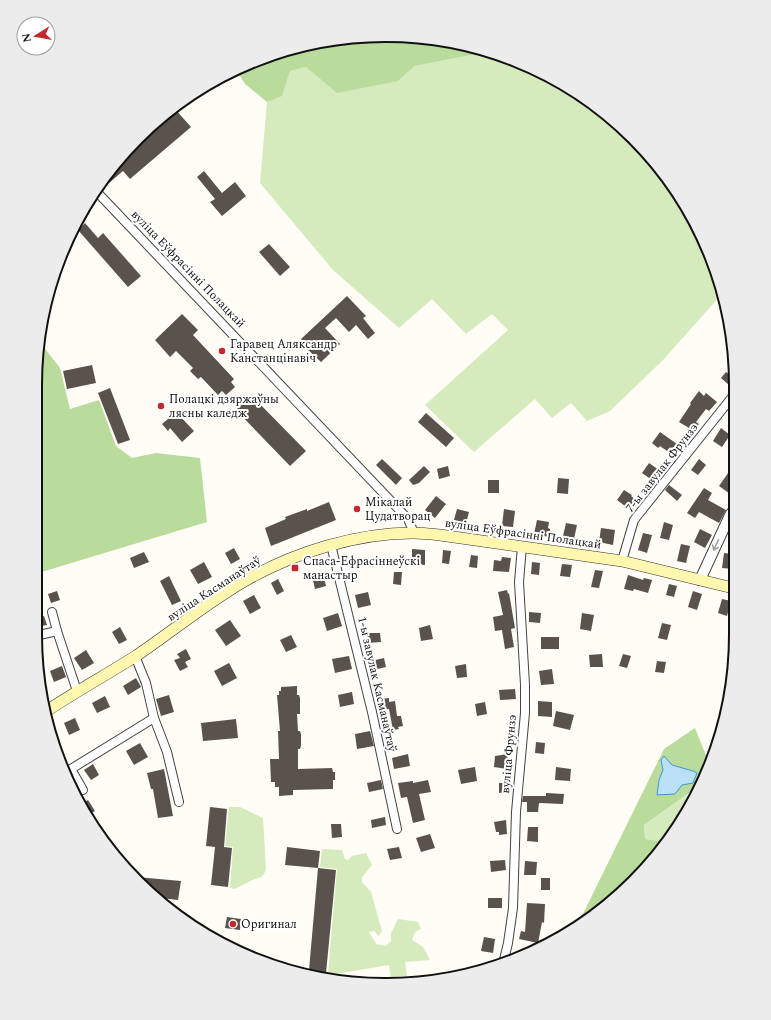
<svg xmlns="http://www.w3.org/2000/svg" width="771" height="1020" font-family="Spectral,serif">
  <rect width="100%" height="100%" fill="#fffdf5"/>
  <g fill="#d5ebbd">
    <polygon points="487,52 519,62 580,94 633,138 677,191 709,252 721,295 663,360 610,411 587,421 571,403 552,418 535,399 474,452 425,405 508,330 492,314 466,334 432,299 399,328 333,270 260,183 267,102 282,95 290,71 306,67 398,81 415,66"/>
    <polygon points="700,786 689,810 665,842 645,839 644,825"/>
    <polygon points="229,807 240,807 263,818 266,869 264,874 261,877 250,881 235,889 230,888 233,847 225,846"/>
    <polygon points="322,849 342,850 345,859 348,860 352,856 366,853 372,865 362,877 362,882 371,892 382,931 379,936 374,931 369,932 376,944 386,946 391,941 391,933 398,919 418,922 421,929 415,932 412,940 423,947 430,960 405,962 408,984 392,983 389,965 342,973 320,978 309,976 319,976 319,974 328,974 337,869 320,867"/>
  </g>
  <g fill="#b9dc9c">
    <polygon points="385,35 454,42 487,52 415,66 398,81 337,93 306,67 290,71 282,96 267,102 245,84 236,70 251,62 317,42"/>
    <polygon points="39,341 60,368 70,409 99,400 116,446 132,458 156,453 200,458 207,522 35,574 36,363"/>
    <polygon points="695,728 707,758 704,767 707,770 699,786 644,825 645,839 665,842 633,882 580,926 576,928 664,749"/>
  </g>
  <polygon fill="#b9e0f7" stroke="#3f96cf" points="664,756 672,765 693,771 697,773 693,783 682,785 675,794 657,795 659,780 663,770 661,760"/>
  <g fill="#5a524d">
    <polygon points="175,109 191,127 130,179 123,171 109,183 104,178 107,172"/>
    <polygon points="204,171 222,193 235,182 246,196 222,216 210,202 215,199 197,177"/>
    <polygon points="85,223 98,238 103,233 141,276 128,287 78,230"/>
    <polygon points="269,244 290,267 280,276 259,252"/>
    <polygon points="347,296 366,316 363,318 375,333 368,339 356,325 349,332 336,318 325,328 340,344 321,362 305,347 306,346 301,339"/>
    <polygon points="182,314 198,330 193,335 234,379 231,382 235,387 226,395 222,391 218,395 201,377 198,379 190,371 193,368 176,351 170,357 155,340"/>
    <polygon points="92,365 96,383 67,389 63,371"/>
    <polygon points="726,372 733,377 733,379 729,385 721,378"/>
    <polygon points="110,388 130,440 118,444 98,393"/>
    <polygon points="699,391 704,396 706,393 717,402 709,411 706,409 696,422 699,424 694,431 679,422 691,404 690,403"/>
    <polygon points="251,395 306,451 290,466 236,410"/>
    <polygon points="176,412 194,431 182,442 170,428 168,431 162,424"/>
    <polygon points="426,413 454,438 446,447 418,422"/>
    <polygon points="721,428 730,435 722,447 713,441"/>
    <polygon points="660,432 677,444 670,453 660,446 658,448 652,443"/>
    <polygon points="382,459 402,478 396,485 376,465"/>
    <polygon points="699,459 706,465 698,475 691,470"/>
    <polygon points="649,463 659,470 652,480 642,473"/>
    <polygon points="424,466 430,472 419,483 413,485 409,480"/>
    <polygon points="448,466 450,476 439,479 437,469"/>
    <polygon points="733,466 733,496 719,486"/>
    <polygon points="558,478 569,479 568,494 557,493"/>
    <rect x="488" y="480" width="11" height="13"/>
    <polygon points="669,485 682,495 677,501 665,490"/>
    <polygon points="704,488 712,493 708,500 726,510 719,523 699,512 695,518 687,513"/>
    <polygon points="624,490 632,495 631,496 636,500 629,509 617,500"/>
    <polygon points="436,496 446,504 435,518 425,510"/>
    <polygon points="329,502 336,520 271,546 265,528 286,519 285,517 307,509 307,511"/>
    <polygon points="457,509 469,512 466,523 454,520"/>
    <polygon points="504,509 515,511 513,527 502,526"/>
    <polygon points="537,520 549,522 548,528 550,529 549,537 534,534"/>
    <polygon points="664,522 673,525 669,540 660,538"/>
    <polygon points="566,523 577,525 574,539 563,536"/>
    <polygon points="601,528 615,530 613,545 599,542"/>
    <polygon points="700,529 712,535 705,548 694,542"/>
    <polygon points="643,533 652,535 647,553 638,550"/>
    <polygon points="681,544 690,546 686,563 677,561"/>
    <polygon points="234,548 240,559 231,564 225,553"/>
    <polygon points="412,549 425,550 425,565 412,564"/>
    <polygon points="443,550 451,551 449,564 442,563"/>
    <polygon points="144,552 149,562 134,568 130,558"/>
    <polygon points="724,553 733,554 733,569 722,568"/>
    <polygon points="471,555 478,556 477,568 469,567"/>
    <polygon points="502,557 511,558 509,572 493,571 494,560 501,561"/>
    <polygon points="204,562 212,577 198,584 190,570"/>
    <polygon points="532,562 540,563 539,575 531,574"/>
    <polygon points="562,564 572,565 570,577 560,576"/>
    <polygon points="595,570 603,571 599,588 591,587"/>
    <polygon points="394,572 402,572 401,585 393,584"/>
    <polygon points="323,574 326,586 315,589 312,576"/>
    <polygon points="628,575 643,580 644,578 652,580 648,593 634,589 633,591 624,589"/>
    <polygon points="169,576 181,601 172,605 160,581"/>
    <polygon points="278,579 284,591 277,595 271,583"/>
    <polygon points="669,584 677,586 674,597 666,595"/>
    <polygon points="507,590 508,594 509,593 515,628 511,629 514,647 505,649 502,630 495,631 493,617 503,615 498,592"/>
    <polygon points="57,591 60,600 51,603 48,594"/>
    <polygon points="693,591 702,594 697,610 688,607"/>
    <polygon points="368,592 371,605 358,608 355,595"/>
    <polygon points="254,595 261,608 250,614 243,601"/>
    <polygon points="722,599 731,601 730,604 733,605 733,614 728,612 727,616 718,613"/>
    <polygon points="529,612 541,613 540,623 529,622"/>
    <polygon points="338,613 342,626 327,631 323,618"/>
    <polygon points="582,613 594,615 591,631 580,629"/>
    <polygon points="44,616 47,625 36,627 35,618"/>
    <polygon points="230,620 241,636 226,646 215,630"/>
    <polygon points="662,623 671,625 667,640 658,638"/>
    <polygon points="430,625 433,639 421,641 419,628"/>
    <polygon points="120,627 127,640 119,644 112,632"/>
    <polygon points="367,633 380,633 381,642 367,643"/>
    <polygon points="291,635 297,647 286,652 280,640"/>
    <rect x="541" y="637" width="18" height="12"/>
    <polygon points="186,649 191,659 185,662 188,667 180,671 174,660 180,658 177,654"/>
    <polygon points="86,650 94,663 82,670 74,658"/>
    <polygon points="602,654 603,667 590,667 589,655"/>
    <polygon points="623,654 631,656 627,668 619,666"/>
    <polygon points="349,656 352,669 335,673 332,659"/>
    <polygon points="384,658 386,667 373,670 371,661"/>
    <polygon points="657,661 666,662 664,673 655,672"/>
    <polygon points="229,663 237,678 222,686 214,671"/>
    <polygon points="466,664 467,677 457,678 455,666"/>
    <polygon points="62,666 66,677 54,682 50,671"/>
    <polygon points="552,669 554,684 541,685 539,671"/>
    <polygon points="136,678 141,687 128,695 123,686"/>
    <polygon points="297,686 297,695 299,695 300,698 300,714 297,714 298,731 300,731 301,734 301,746 300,749 298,749 298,769 332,768 333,772 335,772 335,780 333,780 333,789 293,790 293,795 279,796 279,787 275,787 275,782 271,782 270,759 279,759 278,731 280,731 277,695 279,695 279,691 281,691 281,687"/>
    <polygon points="515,689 516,699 500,700 499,690"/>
    <polygon points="352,692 354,704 340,707 338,695"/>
    <polygon points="169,695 174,712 161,716 156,699"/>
    <polygon points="105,696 110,707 97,713 92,703"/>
    <polygon points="389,698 389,702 395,701 397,716 401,716 403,726 398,727 399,729 393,730 389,709 381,710 380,699"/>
    <polygon points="538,701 552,702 552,717 538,716"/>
    <polygon points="485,702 487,714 477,716 475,704"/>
    <polygon points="556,711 574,715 570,730 553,726"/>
    <polygon points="75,718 80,730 69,735 64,723"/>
    <polygon points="236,719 238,738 203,741 201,723"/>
    <polygon points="370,731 374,746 357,749 355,734"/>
    <polygon points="536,742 545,743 544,754 535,753"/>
    <polygon points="140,743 148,757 134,765 126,751"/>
    <polygon points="408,754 410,766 394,769 392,758"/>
    <polygon points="508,754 507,769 494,767 495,756"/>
    <polygon points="93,764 99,775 91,780 84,770"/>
    <polygon points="475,767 477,781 461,784 458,770"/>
    <polygon points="556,767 571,769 570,781 555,780"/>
    <polygon points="164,769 173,816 158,818 153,789 151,789 147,773"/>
    <polygon points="381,780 383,789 369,792 367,783"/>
    <polygon points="428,780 431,792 419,794 425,820 413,823 407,797 401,798 398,783 413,781 413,783"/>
    <polygon points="499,783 508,783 509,792 499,793"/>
    <polygon points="546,793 564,794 563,804 539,803 538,812 527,812 527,802 522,802 523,796 546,796"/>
    <polygon points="88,800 95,811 87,816 80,805"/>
    <polygon points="210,807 227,809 224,847 232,848 228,887 211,885 215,847 206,846"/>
    <polygon points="385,817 386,825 372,828 371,820"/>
    <polygon points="506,820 507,834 499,835 499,832 496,832 494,822"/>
    <polygon points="331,824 341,824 342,837 332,838"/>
    <polygon points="528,827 538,827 538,842 527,841"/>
    <polygon points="430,834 435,848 421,852 416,838"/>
    <polygon points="287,847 320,851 318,868 285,865"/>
    <polygon points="399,847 402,858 390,860 387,849"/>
    <polygon points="505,860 506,870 491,872 490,861"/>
    <polygon points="525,861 537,862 536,875 524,875"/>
    <polygon points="318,868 336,870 326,973 318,972 318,975 310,974 311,970 309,970"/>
    <polygon points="137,877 181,881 178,900 153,897"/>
    <rect x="541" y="878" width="9" height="12"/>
    <rect x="488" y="898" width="14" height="10"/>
    <polygon points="527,903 545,904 544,923 542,922 538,943 519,939 521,931 525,932"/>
    <polygon points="227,917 241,919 240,930 225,928"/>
    <polygon points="484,937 495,939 493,953 481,951"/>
  </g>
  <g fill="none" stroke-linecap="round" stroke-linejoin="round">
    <defs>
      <g id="minor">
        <polyline points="96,191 408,519 414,533"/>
        <polyline points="331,545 372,712 397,829"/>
        <polyline points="622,561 634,520 733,396"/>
        <polyline points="52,612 57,631 77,691"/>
        <polyline points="35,636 57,631"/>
        <polyline points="135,656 146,683 154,718 167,752 179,802"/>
        <polyline points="83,790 71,769 154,718"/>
        <polyline points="503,964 508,943 513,908 516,812 525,713 525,685 519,582 522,546"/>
      </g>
      <polyline id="tertiary" points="700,580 730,515 733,511"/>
      <path id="secondary" d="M 45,712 C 75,692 106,675 136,656 C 173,631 209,601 248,579 C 296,552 357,533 413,533 C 422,533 431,534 440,535 L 622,561 L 733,588"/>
    </defs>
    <use href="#minor" stroke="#444" stroke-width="10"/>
    <use href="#tertiary" stroke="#444" stroke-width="12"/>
    <use href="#secondary" stroke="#333" stroke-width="12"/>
    <use href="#minor" stroke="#fff" stroke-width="8"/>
    <use href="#tertiary" stroke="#fff" stroke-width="10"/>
    <use href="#secondary" stroke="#fff6b0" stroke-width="11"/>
  </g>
  <defs><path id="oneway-shaft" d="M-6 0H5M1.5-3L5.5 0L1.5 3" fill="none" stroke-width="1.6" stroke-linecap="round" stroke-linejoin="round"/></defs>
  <use stroke="#a0a0a0" href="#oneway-shaft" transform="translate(716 545) rotate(114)"/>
  <g fill="#c4262e" stroke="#fff" stroke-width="1.5">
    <circle cx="222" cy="351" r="4"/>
    <circle cx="161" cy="406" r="4"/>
    <circle cx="357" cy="509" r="4"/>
    <rect x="291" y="564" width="8" height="8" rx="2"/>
    <circle cx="233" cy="924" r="4"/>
  </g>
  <g text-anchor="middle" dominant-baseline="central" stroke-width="4" stroke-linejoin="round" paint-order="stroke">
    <g font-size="12" fill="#111" stroke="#fff">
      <text transform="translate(188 269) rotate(46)">вуліца Еўфрасінні Полацкай</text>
      <text transform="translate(662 468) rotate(-52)">7-ы завулак Фрунзэ</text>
      <text transform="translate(523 534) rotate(8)">вуліца Еўфрасінні Полацкай</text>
      <text transform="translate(214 589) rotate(-33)">вуліца Касманаўтаў</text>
      <text transform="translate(377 684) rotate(77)">1-ы завулак Касманаўтаў</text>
      <text transform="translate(509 754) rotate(-85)">вуліца Фрунзэ</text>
    </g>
    <g font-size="12" fill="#111" stroke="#fff" text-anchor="start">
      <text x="230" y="344">Гаравец Аляксандр<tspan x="230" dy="14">Канстанцінавіч</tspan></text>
      <text x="169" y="399">Полацкі дзяржаўны<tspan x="169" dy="14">лясны каледж</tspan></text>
      <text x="365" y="502">Мікалай<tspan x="365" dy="14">Цудатворац</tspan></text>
      <text x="303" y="561">Спаса-Ефрасіннеўскі<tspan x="303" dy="14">манастыр</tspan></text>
      <text x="241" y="924">Оригинал</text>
    </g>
  </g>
  <path d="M0 0H771V1020H0ZM385 42H386A343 343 0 0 1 729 385V635A343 343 0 0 1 386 978H385A343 343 0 0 1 42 635V385A343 343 0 0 1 385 42Z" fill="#ececec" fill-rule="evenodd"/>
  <path fill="none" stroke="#111" stroke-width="2" d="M385 42H386A343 343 0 0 1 729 385V635A343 343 0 0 1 386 978H385A343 343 0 0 1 42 635V385A343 343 0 0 1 385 42Z"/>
  <g transform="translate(36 36) rotate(259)"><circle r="19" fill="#ffffff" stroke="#a0a0a0"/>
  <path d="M0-3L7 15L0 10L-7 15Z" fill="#c4262e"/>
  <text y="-6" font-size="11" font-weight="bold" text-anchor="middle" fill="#111111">N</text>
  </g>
</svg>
